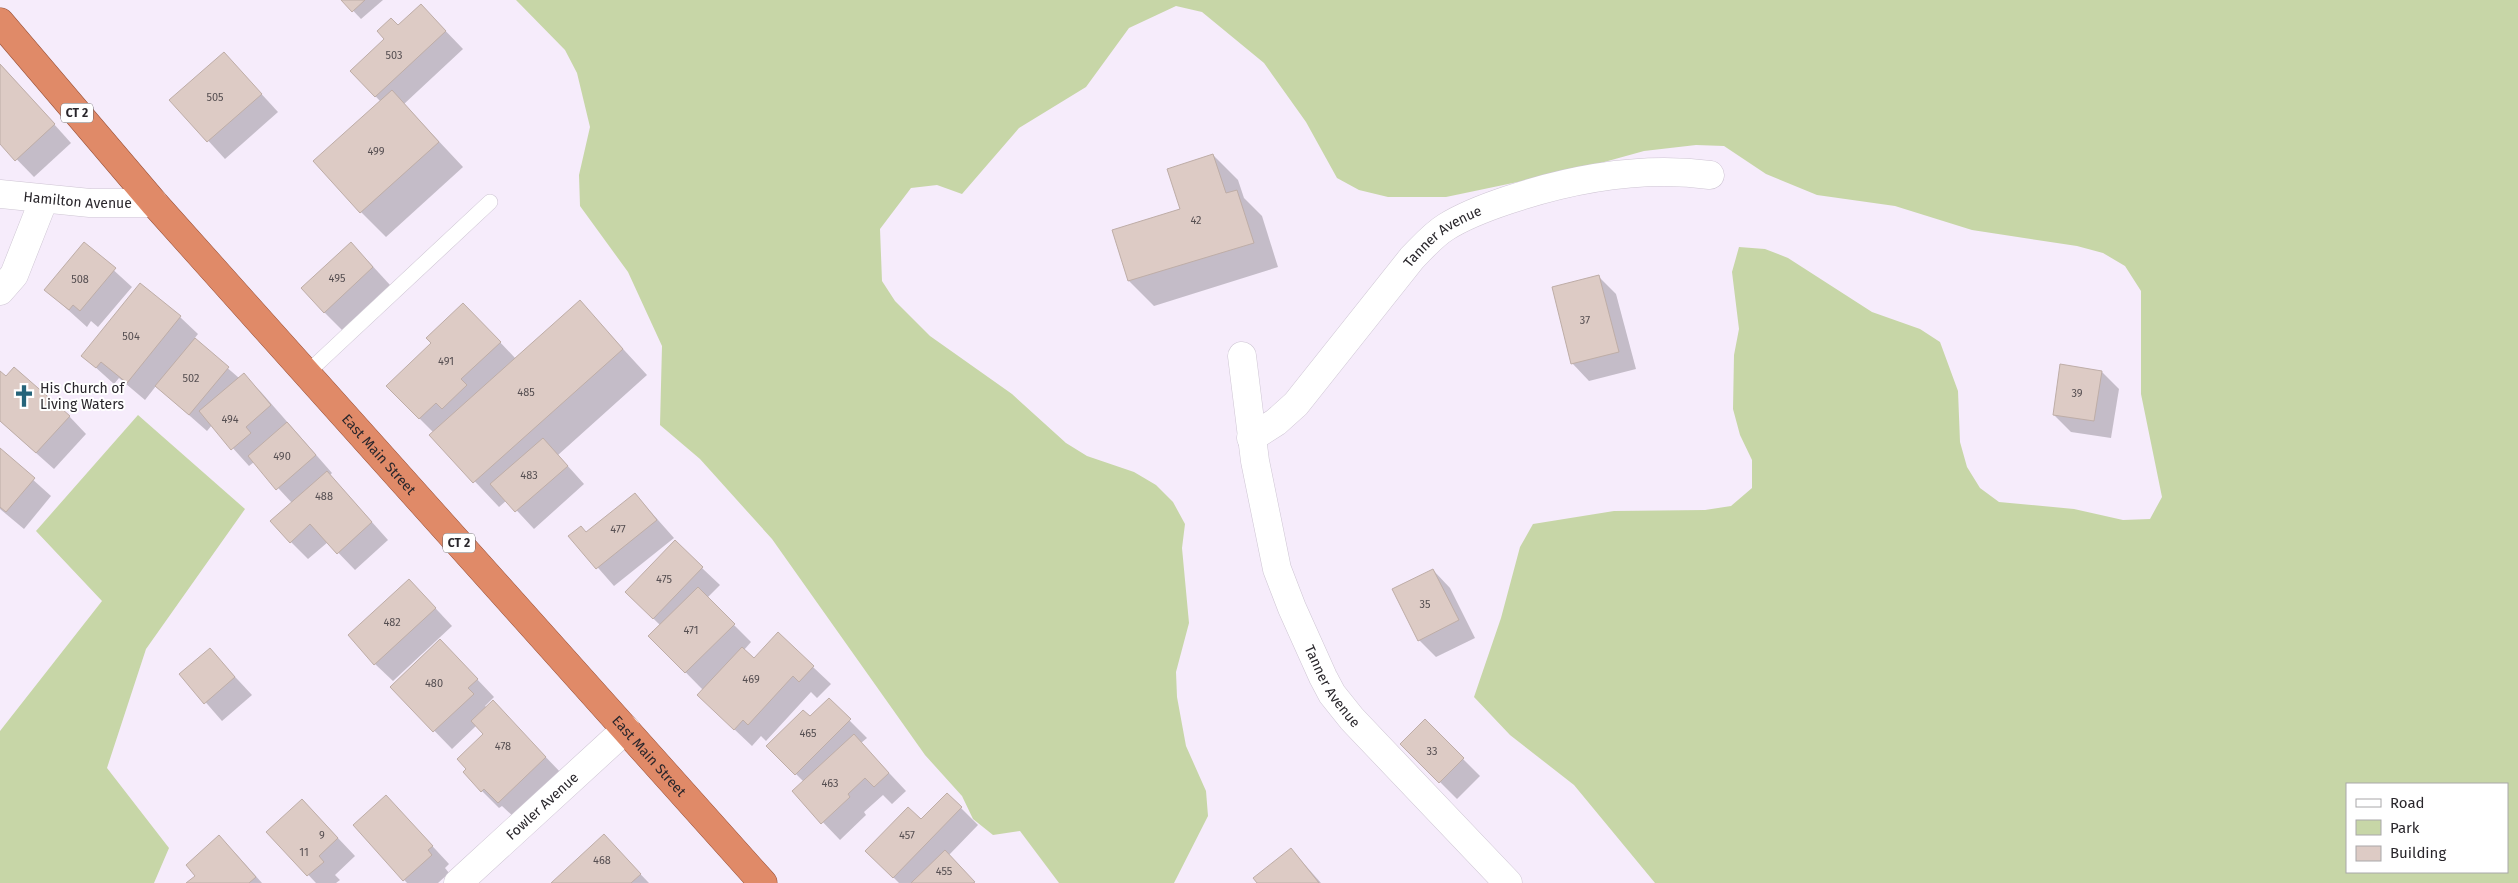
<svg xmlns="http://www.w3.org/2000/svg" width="2518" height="883" font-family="'Fira Sans',sans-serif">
  <rect width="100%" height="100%" fill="#f6ecfb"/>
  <g fill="#c7d6a7" fill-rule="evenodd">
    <path d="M 516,0 L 2518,0 L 2518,883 L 1655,883 L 1574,785 L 1510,735 L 1474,697 L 1501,618 L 1520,547 L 1533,524 L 1614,511 L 1705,510 L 1731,506 L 1752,488 L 1752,460 L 1740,435 L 1733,409 L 1734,355 L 1739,329 L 1732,272 L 1739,247 L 1765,249 L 1788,258 L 1872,312 L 1920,329 L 1940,342 L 1958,391 L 1960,442 L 1967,467 L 1980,488 L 1999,502 L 2074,509 L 2123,520 L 2150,519 L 2162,497 L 2141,394 L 2141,291 L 2125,266 L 2103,253 L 2077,246 L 1972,230 L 1895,206 L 1817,195 L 1766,174 L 1724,146 L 1696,145 L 1644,151 L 1579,169 L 1446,197 L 1388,197 L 1359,190 L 1337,178 L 1306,122 L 1264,63 L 1202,12 L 1176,6 L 1129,28 L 1086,87 L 1019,128 L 962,194 L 937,185 L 911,188 L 880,229 L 882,281 L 895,301 L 930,336 L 1012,394 L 1066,443 L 1087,456 L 1134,472 L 1156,485 L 1173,502 L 1185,524 L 1182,548 L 1189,623 L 1176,672 L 1177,697 L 1186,746 L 1206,791 L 1208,816 L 1174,883 L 1059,883 L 1020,831 L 993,835 L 973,819 L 962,796 L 925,755 L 772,539 L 700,459 L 660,425 L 662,346 L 628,272 L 580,206 L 579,175 L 590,127 L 577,73 L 565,50 ZM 2347,784 L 2507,784 L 2507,872 L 2347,872 Z"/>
    <polygon points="138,415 245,509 146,649 107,768 169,848 154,883 0,883 0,731 102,601 36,531"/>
  </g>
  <g fill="#0003">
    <polygon points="343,0 383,0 361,19"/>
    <polygon points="438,23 463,49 404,104 463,167 386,237 361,212 381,102 351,71 398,27"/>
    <polygon points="224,53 278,112 225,159 171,100"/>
    <polygon points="0,64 71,143 34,177 0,142"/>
    <polygon points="1213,155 1238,180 1244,198 1262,216 1278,267 1154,306 1129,281 1113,231 1181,210"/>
    <polygon points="85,244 132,287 98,327 91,321 87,327 46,290"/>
    <polygon points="368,261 390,285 342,330 324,312"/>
    <polygon points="1599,277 1616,294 1636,369 1589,381 1572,363"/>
    <polygon points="140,285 180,317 198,334 194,339 239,378 243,375 261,392 332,473 330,475 388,540 355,570 328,542 308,559 291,542 292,503 254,462 249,466 212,425 207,431 156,386 145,400 119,378 114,384 83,356"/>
    <polygon points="580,302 647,375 558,455 584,484 534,529 507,500 499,507 431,435 434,433 387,386 481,322 516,359"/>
    <polygon points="0,372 69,416 86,434 54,469 0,421"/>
    <polygon points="2102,372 2119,389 2111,438 2071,432 2054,415"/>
    <polygon points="0,450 51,496 24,529 0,509"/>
    <polygon points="635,494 674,538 614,586 570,536 587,533"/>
    <polygon points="702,568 720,585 707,598 751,642 744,650 754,659 778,634 831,684 817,698 811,692 766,741 761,736 752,746 716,712 703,690 650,636 660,625 626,592"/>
    <polygon points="1433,570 1450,588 1475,638 1436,657 1419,640"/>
    <polygon points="426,598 452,626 393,681 375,664"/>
    <polygon points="210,650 252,695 222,721 181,674"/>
    <polygon points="457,658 494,697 485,706 487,708 493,702 563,775 516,819 502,806 499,808 482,791 485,734 477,725 452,749 392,687"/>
    <polygon points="829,700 867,738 861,743 906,791 892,804 883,795 864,812 866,815 840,840 793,791 804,782 768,746 810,718"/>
    <polygon points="1425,721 1480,776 1457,799 1402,744"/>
    <polygon points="386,796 449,864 445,868 449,873 438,883 407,883 355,825"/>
    <polygon points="302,800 355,856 335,875 340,880 336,883 316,883 268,832"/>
    <polygon points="961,808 978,825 949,855 975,883 899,883 867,851 921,821"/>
    <polygon points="604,836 649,883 553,883"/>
    <polygon points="219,837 236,854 262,883 188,883 197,876"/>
    <polygon points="1291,849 1321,883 1259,883"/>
  </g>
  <g fill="#ddcbc5" stroke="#beada7">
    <polygon points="341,0 365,0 352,12"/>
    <polygon points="421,4 446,31 375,97 350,71 384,39 377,31 391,18 398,25"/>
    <polygon points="224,52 262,94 207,142 169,100"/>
    <polygon points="0,64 55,124 15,161 0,144"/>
    <polygon points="392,90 439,142 360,213 313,161"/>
    <polygon points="1213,154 1226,193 1237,190 1254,243 1128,281 1112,230 1180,209 1167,169"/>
    <polygon points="84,242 116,268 80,311 73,305 69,310 44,290"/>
    <polygon points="351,242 373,267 324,313 301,288"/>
    <polygon points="1599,275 1619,352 1571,364 1552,287"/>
    <polygon points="140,283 181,316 127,383 101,362 96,368 81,356"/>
    <polygon points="580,300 623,349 473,483 429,435"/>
    <polygon points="463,303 501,342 461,379 467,385 442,409 436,403 419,419 386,386 431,343 426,338"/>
    <polygon points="195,338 229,367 189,415 155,386"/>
    <polygon points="2060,364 2102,371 2094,421 2053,415"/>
    <polygon points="14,367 70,416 36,453 0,421 0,371 6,376"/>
    <polygon points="244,373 271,405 246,427 251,433 231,450 199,411"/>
    <polygon points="287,422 316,455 276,490 248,456"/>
    <polygon points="543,438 568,466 515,512 490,484"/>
    <polygon points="0,448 35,478 6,512 0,507"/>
    <polygon points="327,471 372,522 337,554 310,524 290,543 270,521"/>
    <polygon points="635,493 657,520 596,569 568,536 581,526 586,532"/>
    <polygon points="675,540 703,567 653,619 625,592"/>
    <polygon points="1433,569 1459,620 1418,641 1392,589"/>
    <polygon points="409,579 436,608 374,665 348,635"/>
    <polygon points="698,587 735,624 685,673 648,636"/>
    <polygon points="778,632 814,666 799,682 793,676 748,725 743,720 734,730 697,695 742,647 754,658"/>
    <polygon points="440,639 478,679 468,688 474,694 433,732 390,687"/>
    <polygon points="210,648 235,677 204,704 179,674"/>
    <polygon points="829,698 851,719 795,775 766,746 803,710 810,716"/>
    <polygon points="493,700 546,757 498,803 484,789 481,792 463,772 466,769 457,759 483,734 471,721"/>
    <polygon points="1425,719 1464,758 1439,783 1400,744"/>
    <polygon points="854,734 889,773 874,787 865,778 848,794 850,797 821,824 792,791"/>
    <polygon points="947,793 962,807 893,878 865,851 908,807 921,819"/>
    <polygon points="386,795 433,846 428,850 432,855 403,881 353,825"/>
    <polygon points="302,799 338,838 319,856 324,862 307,876 266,832"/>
    <polygon points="604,834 641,874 631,883 551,883"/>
    <polygon points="219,835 256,877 249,883 186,883 195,876 186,865"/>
    <polygon points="1291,848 1319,883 1257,883 1253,878"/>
    <polygon points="945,850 975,882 973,883 911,883"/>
  </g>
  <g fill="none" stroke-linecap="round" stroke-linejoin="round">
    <defs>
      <polyline id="service" points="306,374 490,202"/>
      <g id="minor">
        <polyline points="0,291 14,275 44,199"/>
        <path id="s1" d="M 1242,356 L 1255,461 L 1277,569 L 1292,608 L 1323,677 L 1332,694 L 1352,719 L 1508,883"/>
        <path id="s2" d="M 1251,438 L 1276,422 L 1296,404 L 1412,258 C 1423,247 1433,235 1446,227 C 1465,215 1487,207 1508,200 C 1574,178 1641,166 1710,175"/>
        <path id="s3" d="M 458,883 L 626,729"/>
      </g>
      <g id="secondary">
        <path id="s4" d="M 0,194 L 90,203 L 154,203"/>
      </g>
      <g id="trunk">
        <path id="s5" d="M 0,22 L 154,203 L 763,883"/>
      </g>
    </defs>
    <use href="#service" stroke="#cec5d3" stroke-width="16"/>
    <use href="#minor" stroke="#cec5d3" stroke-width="29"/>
    <use href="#secondary" stroke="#cec5d3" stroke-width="29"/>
    <use href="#trunk" stroke="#9b543b" stroke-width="29"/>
    <use href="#service" stroke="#fff" stroke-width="15"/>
    <use href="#minor" stroke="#fff" stroke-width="28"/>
    <use href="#secondary" stroke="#fff" stroke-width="28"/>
    <use href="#trunk" stroke="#e08a68" stroke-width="28"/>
  </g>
  <defs>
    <symbol id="church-bare" viewBox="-9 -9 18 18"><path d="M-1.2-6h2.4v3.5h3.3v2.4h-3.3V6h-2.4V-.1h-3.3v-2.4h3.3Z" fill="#25647a" stroke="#fff" stroke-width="2.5" paint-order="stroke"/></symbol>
  </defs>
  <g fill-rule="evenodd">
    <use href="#church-bare" x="8" y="380" width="32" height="32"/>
  </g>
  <g text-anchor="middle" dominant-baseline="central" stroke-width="4" stroke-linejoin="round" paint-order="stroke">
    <g font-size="11" fill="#564f52">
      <text x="394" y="55">503</text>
      <text x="215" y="97">505</text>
      <text x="376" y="151">499</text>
      <text x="1196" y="220">42</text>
      <text x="337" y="278">495</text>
      <text x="80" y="279">508</text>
      <text x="1585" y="320">37</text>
      <text x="131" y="336">504</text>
      <text x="446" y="361">491</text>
      <text x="191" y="378">502</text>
      <text x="526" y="392">485</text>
      <text x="2077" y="393">39</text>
      <text x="230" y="419">494</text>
      <text x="282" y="456">490</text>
      <text x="529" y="475">483</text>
      <text x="324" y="496">488</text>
      <text x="618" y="529">477</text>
      <text x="664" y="579">475</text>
      <text x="1425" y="604">35</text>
      <text x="392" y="622">482</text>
      <text x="691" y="630">471</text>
      <text x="751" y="679">469</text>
      <text x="434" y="683">480</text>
      <text x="808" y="733">465</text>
      <text x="503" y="746">478</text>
      <text x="1432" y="751">33</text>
      <text x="830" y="783">463</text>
      <text x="322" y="835">9</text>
      <text x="907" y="835">457</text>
      <text x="304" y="852">11</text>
      <text x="602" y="860">468</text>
      <text x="944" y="871">455</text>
    </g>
    <g fill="#fff" stroke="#69676b" stroke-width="1">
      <rect x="61" y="103.5" width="32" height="19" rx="4"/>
      <rect x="443" y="533.5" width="32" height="19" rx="4"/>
    </g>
    <g font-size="12" font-weight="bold" fill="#29262b">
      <text x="77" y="113">CT 2</text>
      <text x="459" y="543">CT 2</text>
    </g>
    <g font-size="14" fill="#29262b" stroke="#fff">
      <text stroke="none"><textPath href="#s4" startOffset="78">Hamilton Avenue</textPath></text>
      <text stroke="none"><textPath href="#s2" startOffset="281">Tanner Avenue</textPath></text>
      <text stroke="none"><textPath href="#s5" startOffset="575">East Main Street</textPath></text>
      <text stroke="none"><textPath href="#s1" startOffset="346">Tanner Avenue</textPath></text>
      <text stroke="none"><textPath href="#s5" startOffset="980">East Main Street</textPath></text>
      <text stroke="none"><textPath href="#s3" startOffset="114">Fowler Avenue</textPath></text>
    </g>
    <g font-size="14" fill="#29262b" stroke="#fff" text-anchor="start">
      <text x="40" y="388">His Church of<tspan x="40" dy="16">Living Waters</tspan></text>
    </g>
  </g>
  <rect x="2346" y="783" width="162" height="90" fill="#ffffff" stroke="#a9a8aa"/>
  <rect x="2356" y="799" width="25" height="8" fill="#ffffff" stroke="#a9a8aa"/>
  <text x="2390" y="808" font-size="15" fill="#29262b">Road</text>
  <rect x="2356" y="820" width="25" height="15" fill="#c7d6a7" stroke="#a9a8aa"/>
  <text x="2390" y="833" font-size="15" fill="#29262b">Park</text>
  <rect x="2356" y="846" width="25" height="15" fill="#ddcbc5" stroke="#a9a8aa"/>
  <text x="2390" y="858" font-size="15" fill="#29262b">Building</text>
</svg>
